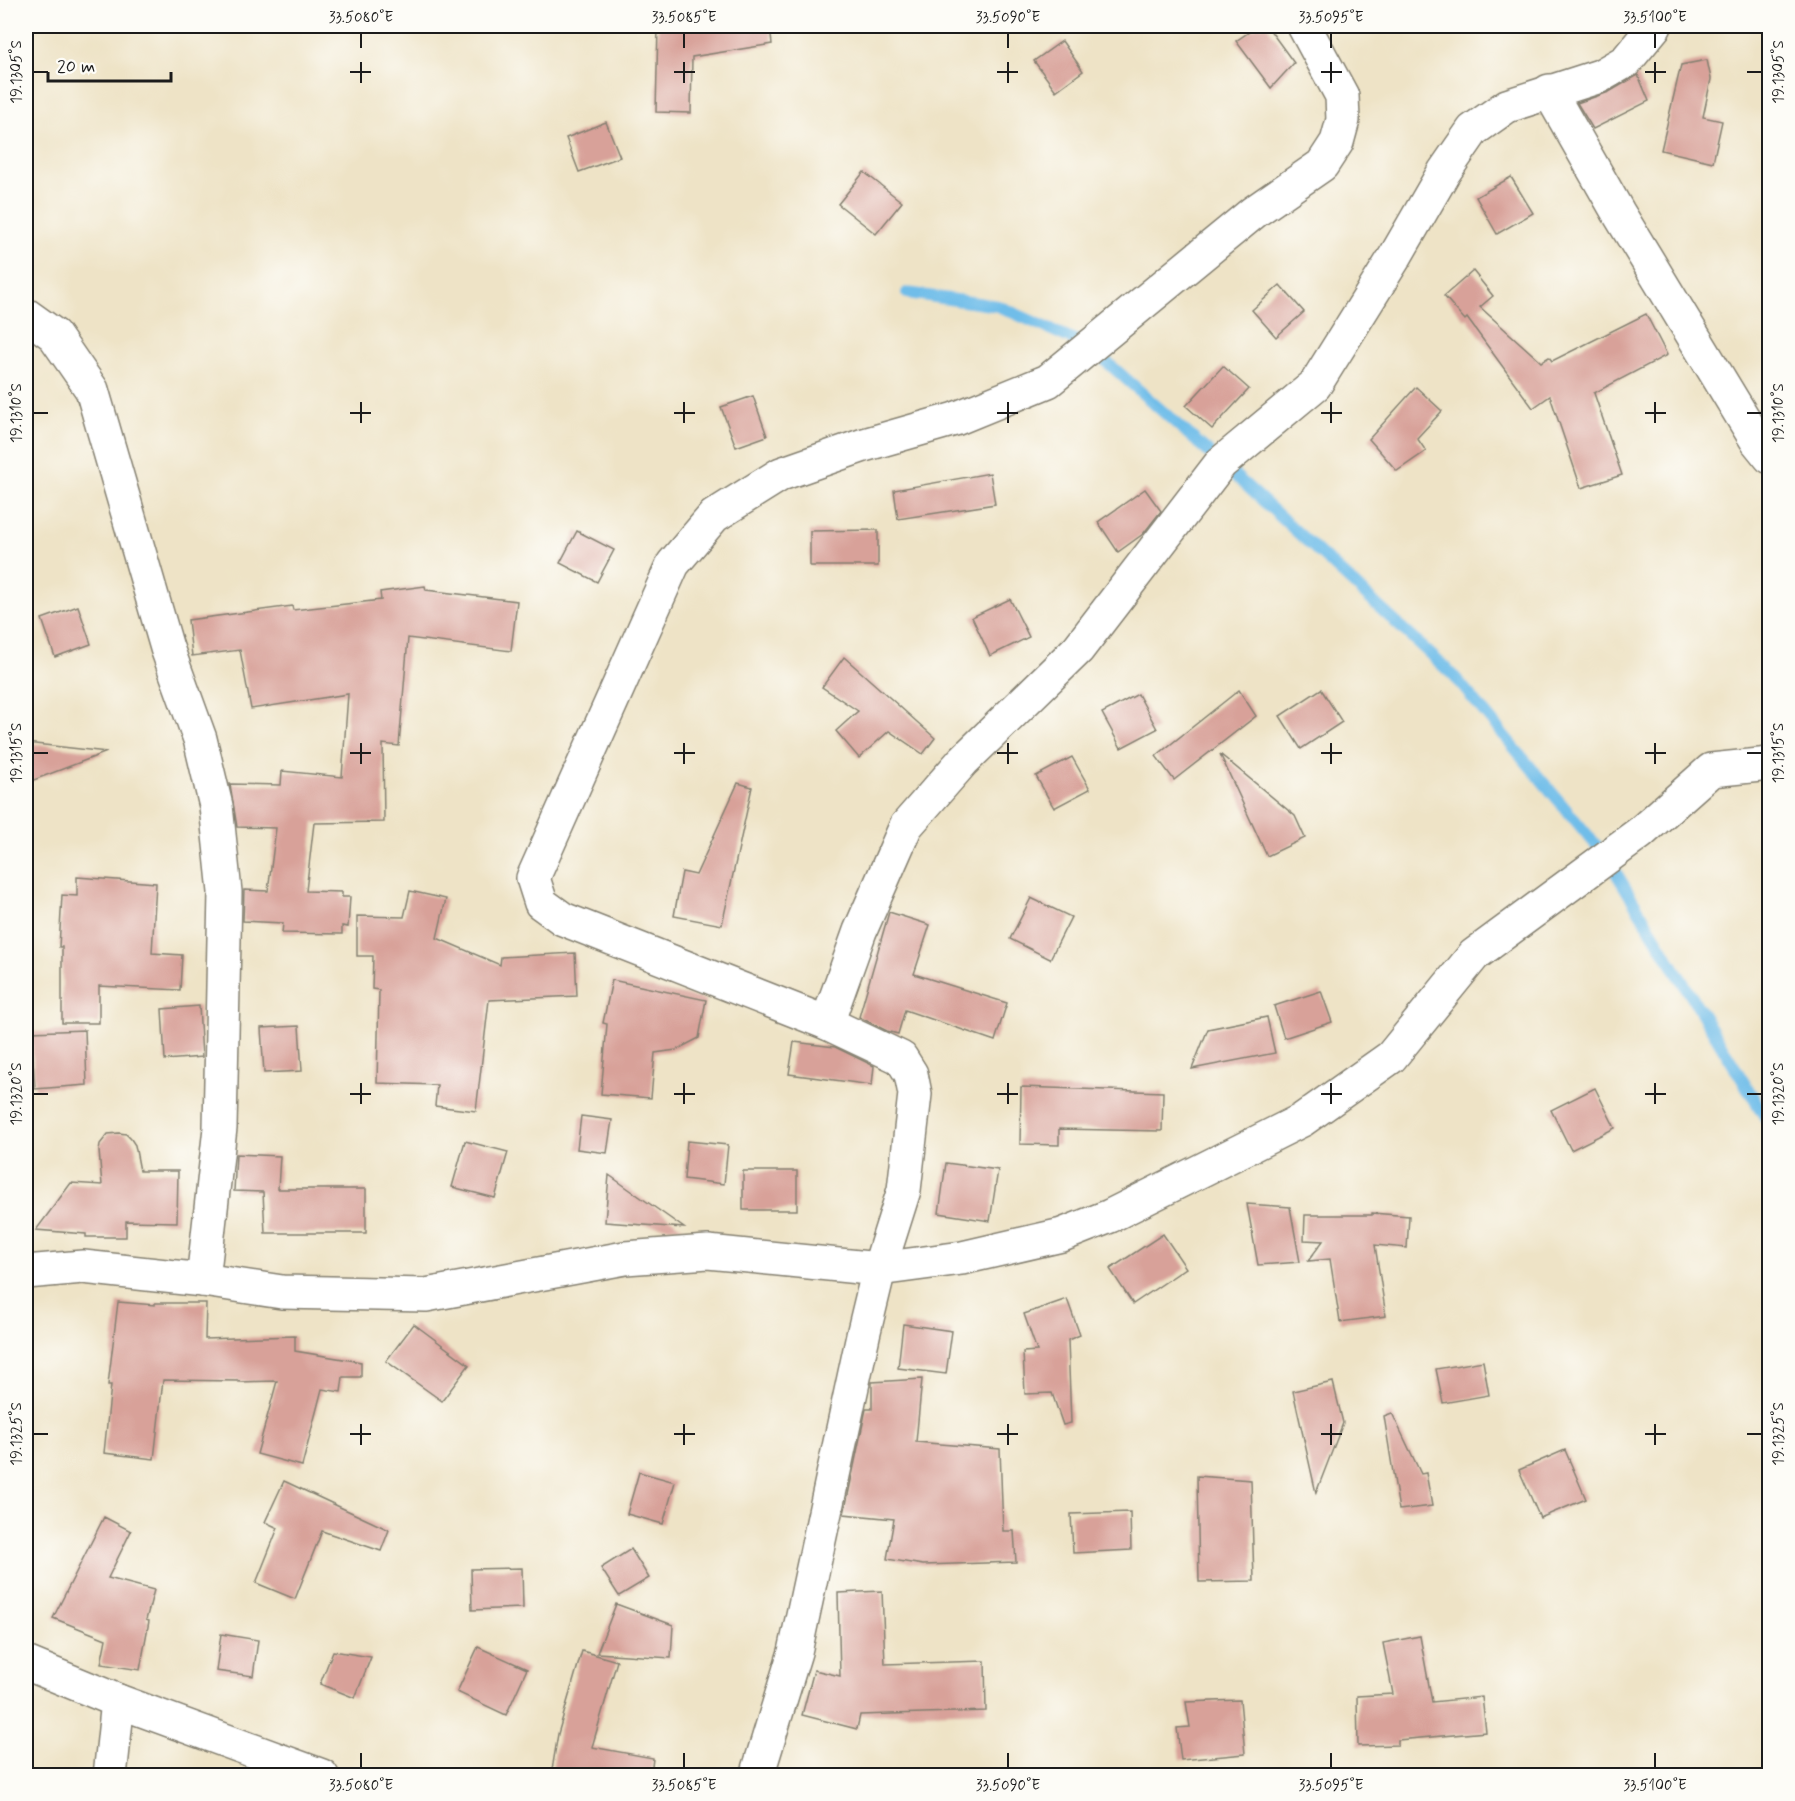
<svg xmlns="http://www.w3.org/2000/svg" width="1795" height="1801" font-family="Mynerve,sans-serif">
  <rect width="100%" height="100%" fill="#fdfcf7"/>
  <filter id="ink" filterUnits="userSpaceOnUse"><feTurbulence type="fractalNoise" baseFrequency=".0167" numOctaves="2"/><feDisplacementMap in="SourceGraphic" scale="12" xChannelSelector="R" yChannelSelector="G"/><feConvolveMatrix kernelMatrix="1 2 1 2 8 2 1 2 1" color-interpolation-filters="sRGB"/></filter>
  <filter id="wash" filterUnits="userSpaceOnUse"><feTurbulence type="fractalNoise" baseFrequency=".008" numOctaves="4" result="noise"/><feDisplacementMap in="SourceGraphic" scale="24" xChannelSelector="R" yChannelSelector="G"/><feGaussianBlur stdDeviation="1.35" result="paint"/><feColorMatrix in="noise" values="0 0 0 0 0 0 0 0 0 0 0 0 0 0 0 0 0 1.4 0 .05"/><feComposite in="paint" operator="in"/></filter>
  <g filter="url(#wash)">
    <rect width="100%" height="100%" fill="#eee3c6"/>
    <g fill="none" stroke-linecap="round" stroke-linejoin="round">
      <polyline stroke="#6fbde9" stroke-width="12" points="907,293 998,306 1090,347 1249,488 1453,675 1607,858 1770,1125"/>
    </g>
    <g id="blocks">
      <g fill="#d8a199">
        <polygon points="658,26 770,26 772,44 692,57 691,113 656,112"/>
        <polygon points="1258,26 1267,26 1294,63 1271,88 1236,41"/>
        <polygon points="1062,41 1083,71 1056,91 1034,61"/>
        <polygon points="1707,60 1711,79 1703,117 1722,121 1713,162 1661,150 1681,65"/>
        <polygon points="1638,75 1649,101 1593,129 1577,103 1609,92"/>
        <polygon points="606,122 620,157 579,172 566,138"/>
        <polygon points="864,172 902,202 876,234 838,204"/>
        <polygon points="1511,177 1533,213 1497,234 1476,197"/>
        <polygon points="1473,271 1493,296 1480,307 1541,362 1549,357 1552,361 1646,314 1667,355 1594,393 1622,475 1581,488 1550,396 1533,408 1467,318 1465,320 1444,296"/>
        <polygon points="1280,285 1304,312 1276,337 1252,310"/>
        <polygon points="1223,366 1249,389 1212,429 1186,406"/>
        <polygon points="1416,387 1442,411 1417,438 1426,451 1397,471 1369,439"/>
        <polygon points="753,396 767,436 736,447 721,407"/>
        <polygon points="990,473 995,504 898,519 894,490"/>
        <polygon points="1145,489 1161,511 1143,534 1118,552 1098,522"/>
        <polygon points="878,530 878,566 810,566 810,531"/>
        <polygon points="577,531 614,550 597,582 560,563"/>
        <polygon points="425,586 426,590 517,601 511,651 408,638 399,746 383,744 384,822 314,823 306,891 342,892 342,897 350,897 348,927 342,926 342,934 282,933 283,923 243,921 244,890 268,891 276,828 237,827 230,784 281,785 282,771 342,777 348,694 251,709 240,650 192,656 188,620 292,606 293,610 381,600 380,592"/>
        <polygon points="1010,599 1029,637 990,656 972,617"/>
        <polygon points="78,606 91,644 55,657 42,619"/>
        <polygon points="844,657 935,738 923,754 889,731 859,758 836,731 858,711 822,687"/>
        <polygon points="1321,689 1342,722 1301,749 1280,716"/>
        <polygon points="1239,690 1256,716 1174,780 1156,756"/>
        <polygon points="1138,694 1157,729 1121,748 1102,713"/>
        <polygon points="26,743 107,752 26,783"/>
        <polygon points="1220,754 1295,816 1305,838 1267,856"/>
        <polygon points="1072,757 1090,789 1054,808 1036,776"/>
        <polygon points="738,783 752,787 722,925 674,916 682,872 696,875"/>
        <polygon points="77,877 156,883 152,953 182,955 180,990 99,986 99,1023 62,1023 62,947 59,947 62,895 77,896"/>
        <polygon points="410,891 446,899 437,938 500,965 501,957 575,953 577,996 489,1000 476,1111 435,1106 437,1085 377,1083 379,990 372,989 373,956 357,956 357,916 404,917"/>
        <polygon points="1031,898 1071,917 1050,959 1010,939"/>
        <polygon points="889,912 930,925 914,974 1007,1003 995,1041 905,1010 898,1034 887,1031 859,1017"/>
        <polygon points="612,980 706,1000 699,1038 676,1050 655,1053 651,1098 601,1094 607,1024 603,1023"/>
        <polygon points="1321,991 1332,1022 1284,1038 1274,1006"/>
        <polygon points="199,1006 202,1057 165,1060 162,1009"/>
        <polygon points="1267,1017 1275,1053 1192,1069 1208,1029"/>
        <polygon points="299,1026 302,1071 264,1073 261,1028"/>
        <polygon points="85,1030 87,1085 35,1089 31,1032"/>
        <polygon points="794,1042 835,1047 874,1066 872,1085 789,1074"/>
        <polygon points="1021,1087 1163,1092 1162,1131 1059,1129 1059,1145 1020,1144"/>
        <polygon points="1595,1088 1615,1128 1571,1150 1551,1110"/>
        <polygon points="581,1116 612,1120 607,1153 577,1149"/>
        <polygon points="119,1133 126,1134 131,1139 135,1145 140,1171 178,1171 177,1222 126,1221 126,1237 86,1237 86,1234 36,1230 71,1183 102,1185 99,1151 100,1144 108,1134"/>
        <polygon points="465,1141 508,1152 495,1198 452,1187"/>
        <polygon points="687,1141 728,1145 724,1184 684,1179"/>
        <polygon points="236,1154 280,1156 278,1189 366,1189 366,1233 265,1233 263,1192 234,1191"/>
        <polygon points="946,1163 998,1170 990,1221 939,1213"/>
        <rect x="743" y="1171" width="54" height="39"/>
        <polygon points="609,1175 684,1228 605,1222"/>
        <polygon points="1247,1204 1290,1207 1300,1262 1258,1265"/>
        <polygon points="1372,1213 1409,1216 1407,1248 1375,1245 1386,1316 1340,1322 1330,1259 1308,1261 1323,1241 1304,1240 1305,1215 1372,1215"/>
        <polygon points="1163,1234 1186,1268 1133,1304 1110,1269"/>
        <polygon points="1067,1299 1080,1335 1068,1340 1071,1423 1063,1425 1052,1393 1025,1394 1023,1352 1037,1351 1024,1314"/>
        <polygon points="118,1302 155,1305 155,1303 206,1303 205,1339 295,1336 295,1351 361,1362 361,1377 343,1377 341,1392 322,1389 302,1466 257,1454 277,1381 239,1382 239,1381 163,1380 154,1459 104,1453 111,1385 108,1385"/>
        <polygon points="414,1324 469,1365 442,1401 386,1361"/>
        <polygon points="903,1324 952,1331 946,1374 898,1368"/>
        <polygon points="1483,1361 1489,1395 1443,1403 1436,1369"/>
        <polygon points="922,1379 916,1442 1000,1449 1003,1531 1014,1531 1016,1562 923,1565 887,1559 894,1519 844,1514 866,1409 872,1409 872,1382"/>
        <polygon points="1333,1382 1343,1423 1316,1493 1293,1391"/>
        <polygon points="1392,1413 1421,1474 1426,1473 1432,1506 1399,1510 1384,1416"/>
        <polygon points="1565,1450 1586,1499 1540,1518 1519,1470"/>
        <polygon points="639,1472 675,1482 663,1524 627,1514"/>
        <polygon points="1197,1476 1251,1480 1254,1581 1199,1582"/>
        <polygon points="284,1481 389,1530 381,1551 322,1531 295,1599 256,1583 278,1528 265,1522"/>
        <polygon points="1130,1512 1131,1550 1073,1553 1071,1514"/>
        <polygon points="104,1517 131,1531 108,1578 154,1590 146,1620 149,1621 140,1670 101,1664 106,1639 53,1618"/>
        <polygon points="631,1549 649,1578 619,1596 601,1568"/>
        <polygon points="522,1568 523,1608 472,1610 471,1569"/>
        <polygon points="882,1591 885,1664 985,1661 986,1711 860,1715 857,1729 802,1715 814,1670 840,1676 838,1593"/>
        <polygon points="616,1604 673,1625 671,1658 597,1653"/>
        <polygon points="221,1634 258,1640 253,1676 216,1671"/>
        <polygon points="1420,1636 1432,1702 1482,1697 1486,1732 1398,1740 1398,1745 1358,1746 1357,1696 1393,1694 1383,1643"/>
        <polygon points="478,1647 527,1669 506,1715 457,1692"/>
        <polygon points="333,1651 371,1657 355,1698 320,1684"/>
        <polygon points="582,1651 617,1661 592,1747 653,1758 651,1776 551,1776 558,1734"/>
        <polygon points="1240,1700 1245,1754 1181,1760 1177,1728 1190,1727 1186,1702"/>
      </g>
    </g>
  </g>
  <g filter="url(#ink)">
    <use href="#blocks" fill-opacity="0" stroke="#858071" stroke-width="1.5"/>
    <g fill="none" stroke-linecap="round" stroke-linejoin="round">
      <defs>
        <g id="minor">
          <polyline points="1549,91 1618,212 1757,441 1770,457"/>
          <polyline points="26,315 54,335 92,390 167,648 200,739 216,806 225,892 220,1128 203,1280"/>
          <polyline points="827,1023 860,931 906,826 963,761 1078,649 1221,463 1315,385 1396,255 1444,172 1473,130 1507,106 1600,76 1626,61 1655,26"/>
          <polyline points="26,1272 83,1267 203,1280 282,1292 426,1295 625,1258 708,1252 879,1269 962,1258 1062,1235 1110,1216 1302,1120 1391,1057 1474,955 1640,833 1711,770 1770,764"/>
          <polyline points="26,1663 118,1701 322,1776"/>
          <polyline points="110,1776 118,1701"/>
          <polyline points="757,1776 795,1652 864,1331 879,1269 904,1190 915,1094 911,1074 901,1058 827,1023 563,919 541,903 533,878 673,564 714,516 781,474 864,445 955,419 1048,381 1254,212 1322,165 1337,142 1343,120 1342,96 1304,26"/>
        </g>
      </defs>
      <use href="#minor" stroke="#858071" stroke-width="36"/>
      <use href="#minor" stroke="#fff" stroke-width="33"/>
    </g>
  </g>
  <path fill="none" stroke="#1c1c1c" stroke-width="2" d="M 361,33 L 361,48M 684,33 L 684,48M 1008,33 L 1008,48M 1331,33 L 1331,48M 1655,33 L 1655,48M 361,62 L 361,83M 684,62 L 684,83M 1008,62 L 1008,83M 1331,62 L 1331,83M 1655,62 L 1655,83M 33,72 L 48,72M 350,72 L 371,72M 674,72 L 695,72M 997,72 L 1018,72M 1321,72 L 1342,72M 1645,72 L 1666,72M 1747,72 L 1762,72M 361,402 L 361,423M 684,402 L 684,423M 1008,402 L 1008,423M 1331,402 L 1331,423M 1655,402 L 1655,423M 33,413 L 48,413M 350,413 L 371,413M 674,413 L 695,413M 997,413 L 1018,413M 1321,413 L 1342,413M 1645,413 L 1666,413M 1747,413 L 1762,413M 361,743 L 361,764M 684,743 L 684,764M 1008,743 L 1008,764M 1331,743 L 1331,764M 1655,743 L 1655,764M 33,753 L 48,753M 350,753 L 371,753M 674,753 L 695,753M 997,753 L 1018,753M 1321,753 L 1342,753M 1645,753 L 1666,753M 1747,753 L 1762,753M 361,1083 L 361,1104M 684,1083 L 684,1104M 1008,1083 L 1008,1104M 1331,1083 L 1331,1104M 1655,1083 L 1655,1104M 33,1094 L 48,1094M 350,1094 L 371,1094M 674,1094 L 695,1094M 997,1094 L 1018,1094M 1321,1094 L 1342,1094M 1645,1094 L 1666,1094M 1747,1094 L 1762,1094M 361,1424 L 361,1445M 684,1424 L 684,1445M 1008,1424 L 1008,1445M 1331,1424 L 1331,1445M 1655,1424 L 1655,1445M 33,1434 L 48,1434M 350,1434 L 371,1434M 674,1434 L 695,1434M 997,1434 L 1018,1434M 1321,1434 L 1342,1434M 1645,1434 L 1666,1434M 1747,1434 L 1762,1434M 361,1753 L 361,1768M 684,1753 L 684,1768M 1008,1753 L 1008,1768M 1331,1753 L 1331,1768M 1655,1753 L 1655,1768"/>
  <rect width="1795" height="1801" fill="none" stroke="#fdfcf7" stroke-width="66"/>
  <path d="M48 72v9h123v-9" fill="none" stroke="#1c1c1c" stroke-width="3"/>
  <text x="57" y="72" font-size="18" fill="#1c1c1c" stroke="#fdfcf7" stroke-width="4.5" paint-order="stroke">20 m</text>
  <rect x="33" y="33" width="1729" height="1735" fill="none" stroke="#1c1c1c" stroke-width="2"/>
  <g font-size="15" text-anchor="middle" fill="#1c1c1c">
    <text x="361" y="22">33.5080°E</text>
    <text x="684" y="22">33.5085°E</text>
    <text x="1008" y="22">33.5090°E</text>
    <text x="1331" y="22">33.5095°E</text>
    <text x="1655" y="22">33.5100°E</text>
    <text transform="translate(16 72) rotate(-90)" y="5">19.1305°S</text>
    <text transform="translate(1778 72) rotate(-90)" y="5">19.1305°S</text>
    <text transform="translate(16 413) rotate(-90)" y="5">19.1310°S</text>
    <text transform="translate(1778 413) rotate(-90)" y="5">19.1310°S</text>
    <text transform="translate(16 753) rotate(-90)" y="5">19.1315°S</text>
    <text transform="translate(1778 753) rotate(-90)" y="5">19.1315°S</text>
    <text transform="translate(16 1094) rotate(-90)" y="5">19.1320°S</text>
    <text transform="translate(1778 1094) rotate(-90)" y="5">19.1320°S</text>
    <text transform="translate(16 1434) rotate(-90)" y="5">19.1325°S</text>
    <text transform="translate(1778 1434) rotate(-90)" y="5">19.1325°S</text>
    <text x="361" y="1790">33.5080°E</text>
    <text x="684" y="1790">33.5085°E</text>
    <text x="1008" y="1790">33.5090°E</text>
    <text x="1331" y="1790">33.5095°E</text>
    <text x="1655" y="1790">33.5100°E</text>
  </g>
</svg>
